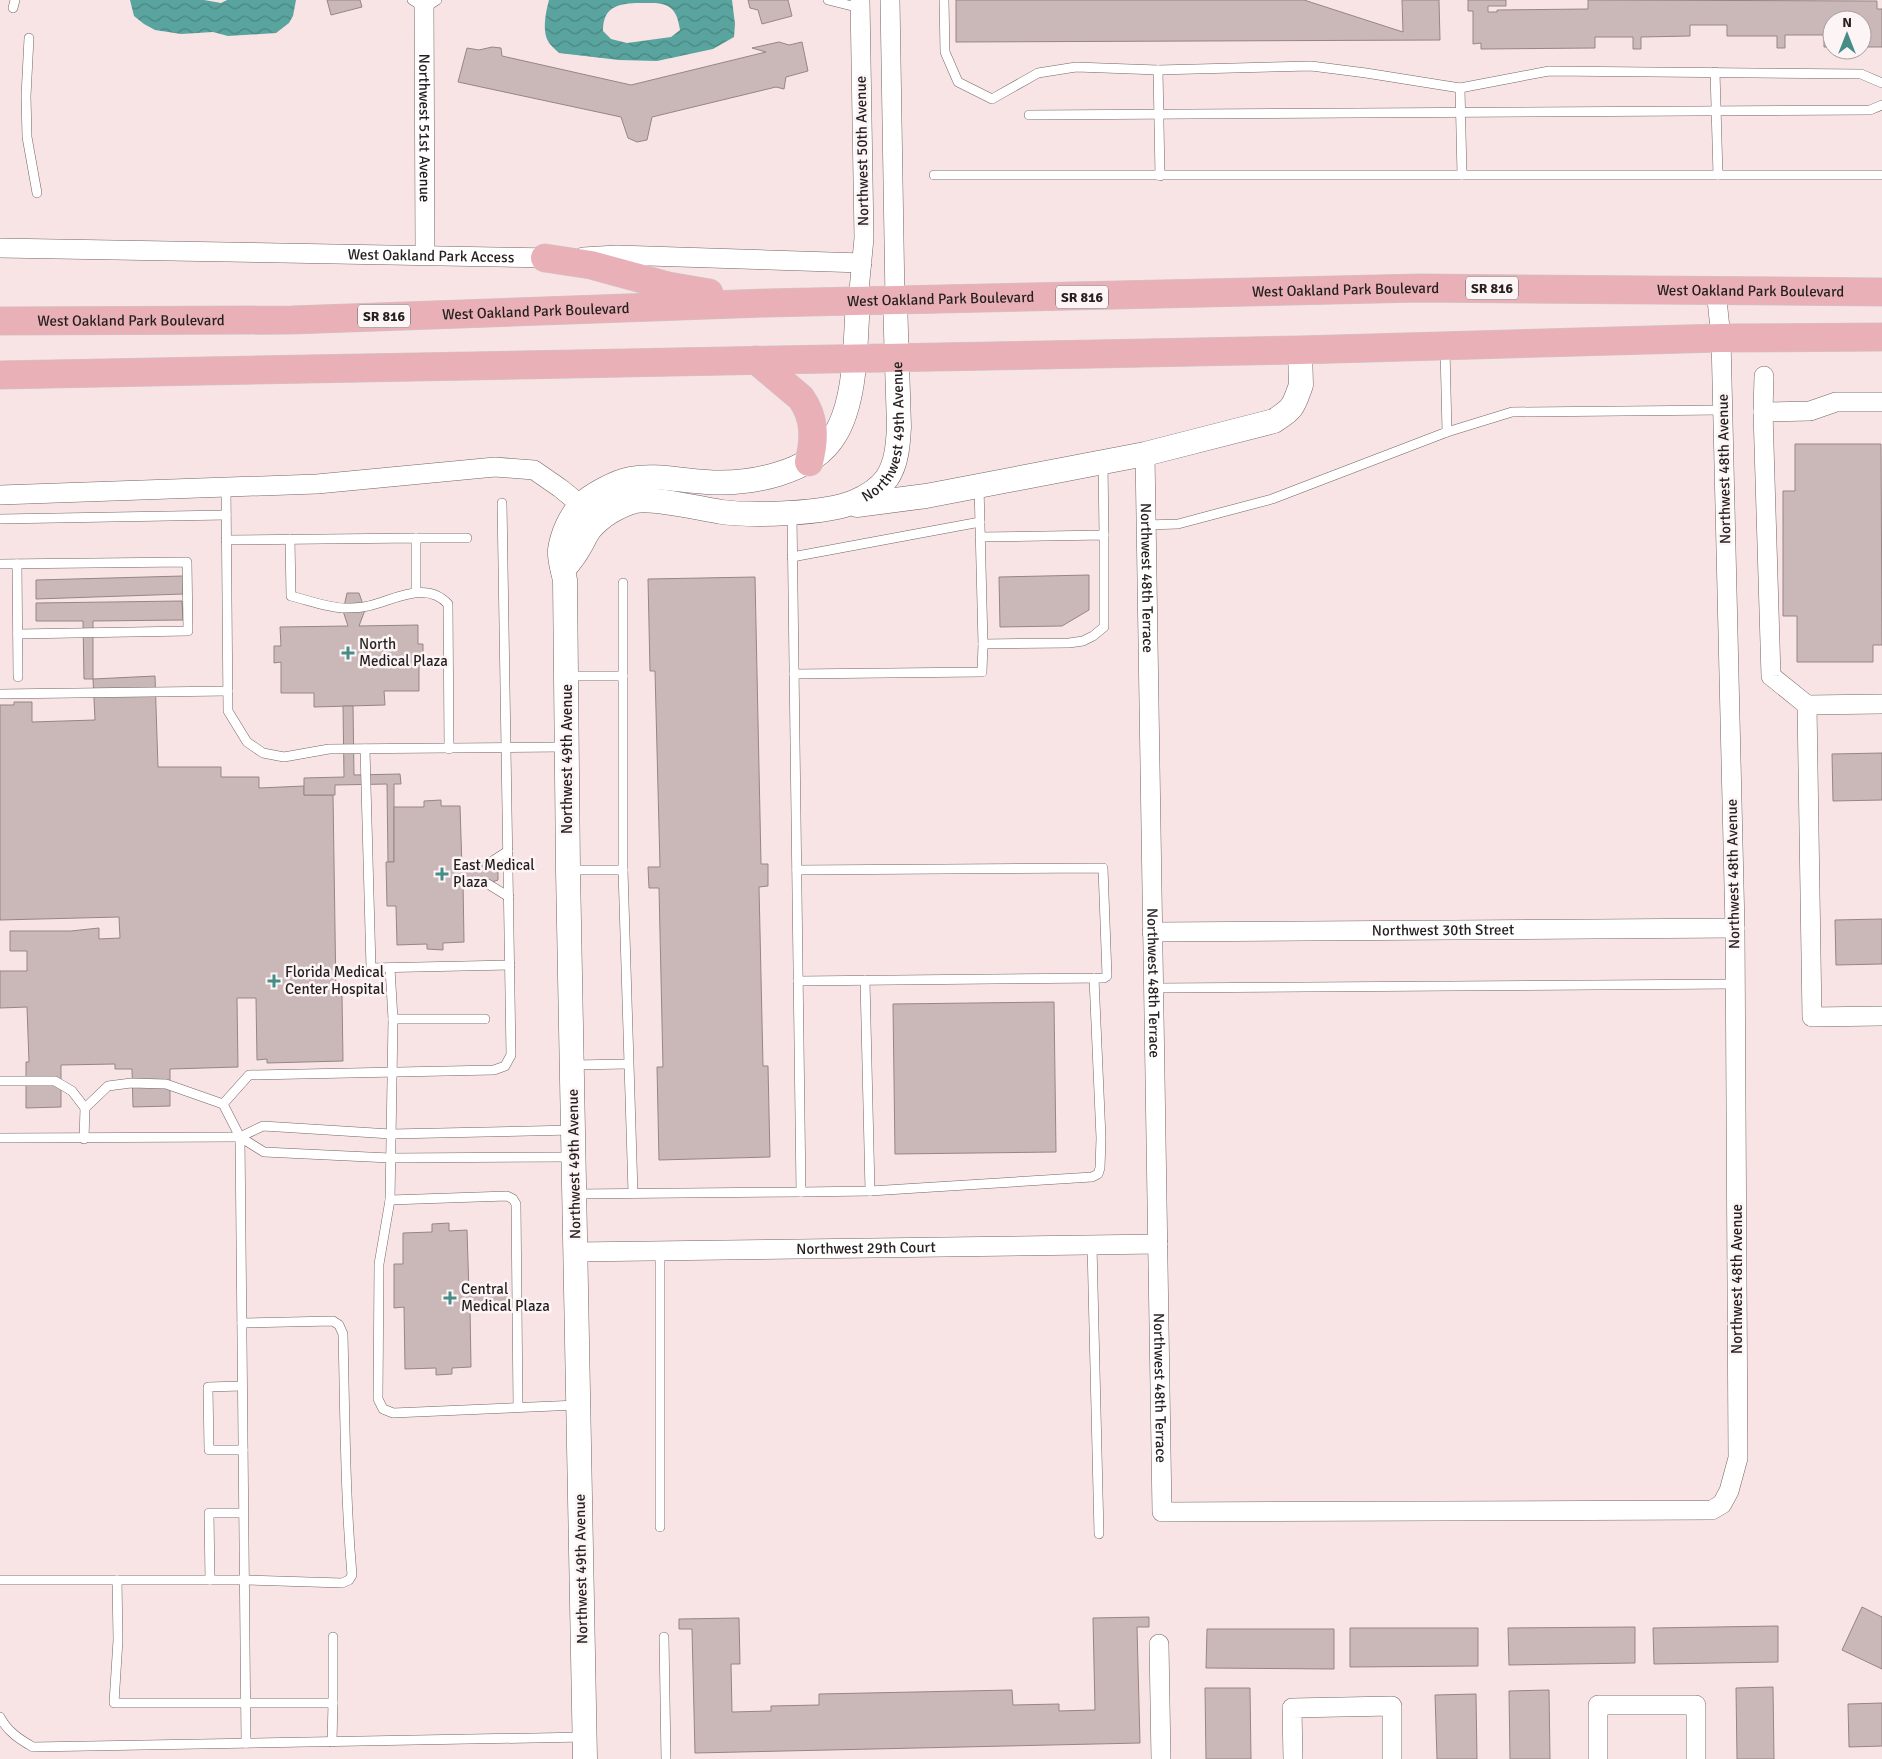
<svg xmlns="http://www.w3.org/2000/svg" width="1882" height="1759" font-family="Signika,sans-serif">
  <defs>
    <pattern id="water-waves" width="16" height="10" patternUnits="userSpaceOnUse" patternTransform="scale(1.25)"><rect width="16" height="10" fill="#5aa49f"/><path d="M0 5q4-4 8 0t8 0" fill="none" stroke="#4a8581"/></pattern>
  </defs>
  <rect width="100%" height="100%" fill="#f8e4e5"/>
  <g fill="url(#water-waves)" fill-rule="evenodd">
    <polygon points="130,0 204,0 221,3 227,0 296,0 293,16 289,23 276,33 228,36 213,32 181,34 155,30 144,24 134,16"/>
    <path d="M 549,0 L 732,0 L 735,24 L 734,37 L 713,49 L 657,61 L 619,60 L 559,53 C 556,50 550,45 548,41 C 542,30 546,11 549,0 ZM 636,3 C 662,3 676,0 680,30 L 671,37 L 627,43 L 611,39 L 603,31 C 603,8 616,4 636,3 Z"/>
  </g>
  <g fill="#cab8b9" stroke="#978586">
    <polygon points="327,0 360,0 362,7 331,15"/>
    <polygon points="748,0 788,0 792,16 762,24 758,10 750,8"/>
    <polygon points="956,0 1304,0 1403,32 1402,0 1439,0 1440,40 956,42"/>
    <polygon points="1468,0 1506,0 1506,6 1488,6 1488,12 1497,12 1497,10 1588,9 1588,0 1877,1 1877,9 1882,9 1882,47 1862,47 1862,20 1832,20 1832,47 1824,47 1824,35 1785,35 1785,48 1777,48 1777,36 1727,36 1727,25 1690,25 1690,36 1641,37 1641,49 1633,49 1633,37 1595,37 1595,48 1481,49 1481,43 1473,44 1473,11 1468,11"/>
    <polygon points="779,42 789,45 802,42 808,71 786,77 784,89 776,87 652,117 647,140 637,142 628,138 621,117 458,82 467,48 479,50 492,47 501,48 502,56 631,85 766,52 752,48"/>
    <polygon points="1795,444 1881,444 1882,645 1873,645 1873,662 1797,662 1797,616 1783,616 1783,491 1795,491"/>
    <polygon points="1089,575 1089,610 1062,626 1000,627 999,577"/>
    <polygon points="183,576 183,594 36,599 36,580"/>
    <polygon points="755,577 761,864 768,864 768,886 759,887 763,1066 768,1066 770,1157 659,1160 657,1067 663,1067 659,888 649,888 648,867 660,867 655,671 650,671 648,579"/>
    <polygon points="347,593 359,593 365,610 359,626 418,625 418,644 423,644 423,660 419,660 419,691 384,691 385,705 314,707 314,693 281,693 281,662 274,663 274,646 281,646 280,627 348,626 343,611"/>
    <polygon points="182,601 183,620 93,621 93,679 84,679 83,621 36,621 36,603"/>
    <polygon points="155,676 158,767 221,767 221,777 259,777 259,788 304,786 304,795 333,795 336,996 342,996 343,1061 267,1063 267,1059 257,1060 256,998 237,998 238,1067 170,1069 170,1106 133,1107 132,1069 115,1069 115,1064 61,1065 61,1107 26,1108 26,1062 29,1062 27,1007 0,1008 0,971 27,971 27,951 10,951 10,931 71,931 99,928 99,939 120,938 119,917 0,920 0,705 14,705 14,702 32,702 32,722 95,720 93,679"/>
    <polygon points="343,706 353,706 354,775 400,774 401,784 394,784 394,862 388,862 387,784 335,785 335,795 304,795 304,778 344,777"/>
    <polygon points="1882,753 1882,800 1833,801 1832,754"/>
    <polygon points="441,800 441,806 460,806 462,868 480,862 498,868 498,880 481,886 463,882 464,942 443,943 443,950 427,949 427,944 397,945 396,906 387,906 386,862 394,862 394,807 424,807 424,801"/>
    <polygon points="1882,919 1882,964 1836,965 1835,920"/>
    <polygon points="1054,1002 1056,1152 895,1154 893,1004"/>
    <polygon points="449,1223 449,1231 467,1230 469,1293 487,1285 507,1292 507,1304 488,1310 470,1308 471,1367 452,1368 452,1374 436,1375 436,1368 405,1369 404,1307 394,1308 394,1264 403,1264 403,1233 432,1232 432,1224"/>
    <polygon points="1862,1607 1882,1617 1882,1669 1842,1650"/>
    <polygon points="1149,1617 1149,1627 1137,1627 1140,1743 695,1753 692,1629 679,1629 679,1619 739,1618 740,1664 731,1664 732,1712 771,1711 771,1706 819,1705 819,1694 1012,1690 1013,1705 1059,1704 1059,1711 1095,1710 1093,1618"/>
    <polygon points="1778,1626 1778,1662 1654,1664 1653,1628"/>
    <polygon points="1635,1627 1635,1663 1509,1665 1508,1628"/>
    <polygon points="1350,1628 1478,1628 1478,1666 1350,1667"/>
    <polygon points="1207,1629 1334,1629 1334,1669 1206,1668"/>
    <polygon points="1773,1687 1774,1759 1737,1759 1736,1688"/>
    <polygon points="1205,1688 1250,1688 1251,1759 1206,1759"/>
    <polygon points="1549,1690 1550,1759 1510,1759 1509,1691"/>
    <polygon points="1476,1694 1477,1759 1437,1759 1435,1695"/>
    <polygon points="1882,1703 1882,1746 1849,1747 1848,1704"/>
  </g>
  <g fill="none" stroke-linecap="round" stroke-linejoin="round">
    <defs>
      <g id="service">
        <polyline points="412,0 425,8 437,0"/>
        <polyline points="828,0 860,8"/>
        <polyline points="944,0 945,52 958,82 992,99 1038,73 1076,67 1158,70 1311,66 1366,73 1460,88 1549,71 1861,74 1882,83"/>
        <polyline points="13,8 15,0"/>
        <polyline points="29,38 26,96 27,137 37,193"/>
        <polyline points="1158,70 1160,176"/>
        <polyline points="1715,72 1718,175"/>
        <polyline points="1460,88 1462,175"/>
        <polyline points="1029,115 1870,110 1882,105"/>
        <polyline points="934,175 1882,175"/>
        <polyline points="1447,432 1512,412 1722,410"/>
        <polyline points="1103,463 1104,535"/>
        <polyline points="979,486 983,644 1069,643 1083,641 1093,636 1104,627 1104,535 980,537"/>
        <polyline points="226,487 228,711 247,742 263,753 284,757 329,749 565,747"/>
        <polyline points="502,503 511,1055 505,1066 494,1070 249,1075 223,1104 240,1137 264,1152 390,1158 573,1157"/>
        <polyline points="0,519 226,515"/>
        <polyline points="1146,525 1178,524 1272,499 1447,432 1445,349"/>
        <polyline points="416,538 467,538"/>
        <path d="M 290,539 L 291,596 C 308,600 328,608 345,608 C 352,608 361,608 368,606 C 394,600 426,580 448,604 L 449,749"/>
        <polyline points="226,540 416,538 416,592"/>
        <polyline points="792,557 980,522"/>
        <polyline points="0,564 187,562 188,631 18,634"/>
        <polyline points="17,564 18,677"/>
        <polyline points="623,583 623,870 633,1193"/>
        <polyline points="794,674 982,672 983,644"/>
        <polyline points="567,676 623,676"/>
        <polyline points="0,694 228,691"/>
        <polyline points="365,749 371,968 510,965"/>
        <polyline points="488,864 508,851"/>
        <polyline points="569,870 623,870"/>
        <polyline points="797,870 1103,868 1107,976 1104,978 798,981"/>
        <polyline points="488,884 509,897"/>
        <polyline points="390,968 393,1019 390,1200 379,1264 378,1399 383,1409 393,1413 578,1405"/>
        <polyline points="1153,988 1735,984"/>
        <polyline points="393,1019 485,1019"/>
        <polyline points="573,1065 628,1064"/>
        <polyline points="0,1081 55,1081 72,1091 85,1108"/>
        <polyline points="0,1138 240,1137"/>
        <polyline points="84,1139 85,1108 108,1086 131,1083 166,1084 223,1104"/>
        <polyline points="870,1191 1092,1177 1098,1174 1100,1168 1101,1138 1094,978"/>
        <polyline points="801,1192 870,1191 865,980"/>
        <polyline points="575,1194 801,1192 792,515"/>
        <polyline points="390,1200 507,1196 513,1199 516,1204 518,1407"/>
        <polyline points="1092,1245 1099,1534"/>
        <polyline points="660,1251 660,1527"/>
        <polyline points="242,1386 208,1387 209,1450 243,1450"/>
        <path d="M 0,1580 L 244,1580 L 342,1583 L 349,1580 L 352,1575 C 345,1495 345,1415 343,1334 L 339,1325 L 333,1321 L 242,1323"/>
        <polyline points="117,1580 118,1640 114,1703 333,1703 332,1742"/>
        <polyline points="210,1580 209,1513 243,1513"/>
        <polyline points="333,1637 333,1703"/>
        <polyline points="664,1637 666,1759"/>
        <path d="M 0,1717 C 8,1732 19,1739 33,1747 L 585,1737"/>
        <polyline points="246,1743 240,1137 263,1126 391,1134 573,1130"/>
      </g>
      <g id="minor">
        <path id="s1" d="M 424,0 L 425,255"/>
        <polyline points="890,0 895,300"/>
        <path id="s2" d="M 0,248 L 555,258"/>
        <polyline points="583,257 617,255 862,263"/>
        <polyline points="858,301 864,238 860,0"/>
        <polyline points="1764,376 1763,412 1771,676 1807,705 1812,1017 1882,1016"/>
        <polyline points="1763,412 1810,411 1836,402 1882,402"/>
        <path id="s3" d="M 1145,454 L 1162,1512 L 1712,1510 L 1722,1504 L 1729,1491 L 1738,1458 L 1735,928 L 1721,338 L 1716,290"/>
        <polyline points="0,495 317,484 495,467 534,470 560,488 581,505"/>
        <polyline points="1807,705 1882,704"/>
        <path id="s4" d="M 1152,932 L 1735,928"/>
        <path id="s5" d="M 575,1252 L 1158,1244"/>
        <polyline points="1159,1644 1161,1759"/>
        <polyline points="1293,1759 1292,1708 1392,1706 1392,1759"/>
        <polyline points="1598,1759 1598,1705 1696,1705 1696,1759"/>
      </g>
      <g id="tertiary">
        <path d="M 857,505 L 926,496 L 1145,454 L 1274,421 C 1294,408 1293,407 1301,385 L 1300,350"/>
        <path id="s6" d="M 563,570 C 569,563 575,556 579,548 C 583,542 586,534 590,529 C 601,516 619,505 635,501 C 654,497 701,509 722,512 C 753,516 825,514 854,502 C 866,497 879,489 887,478 C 897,463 898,444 899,427 L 895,300"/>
        <path d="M 585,1759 L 568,870 L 565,580 C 563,571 559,559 560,550 C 562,535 570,517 580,506 C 589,496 617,481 630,479 C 656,474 681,481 706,482 C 748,485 812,474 835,435 C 857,399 855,341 858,301"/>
      </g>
      <g id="primary">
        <polyline points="545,258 591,265 668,286 709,293"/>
        <path id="s7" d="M 0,321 L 292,320 L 767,303 L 1420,288 L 1882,292"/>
        <path d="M 756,360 L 801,398 C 815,418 815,438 809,462"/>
        <polyline points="0,375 1300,350 1721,338 1882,337"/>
      </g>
    </defs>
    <use href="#service" stroke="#756566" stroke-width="10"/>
    <use href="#minor" stroke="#756566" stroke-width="20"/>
    <use href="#tertiary" stroke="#756566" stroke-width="25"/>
    <use href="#primary" stroke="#cbc9c9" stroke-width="29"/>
    <use href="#service" stroke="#fff" stroke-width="9"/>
    <use href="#minor" stroke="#fff" stroke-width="19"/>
    <use href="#tertiary" stroke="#fff" stroke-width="24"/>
    <use href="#primary" stroke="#e9b1b7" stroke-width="28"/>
  </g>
  <g fill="#468d88" stroke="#fdf5f5" stroke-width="2">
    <path d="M345.5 645.5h5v5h5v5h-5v5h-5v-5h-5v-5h5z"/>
    <path d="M439.5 866.5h5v5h5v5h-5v5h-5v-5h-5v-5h5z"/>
    <path d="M271.5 973.5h5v5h5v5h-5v5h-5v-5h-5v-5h5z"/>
    <path d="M447.5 1290.5h5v5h5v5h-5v5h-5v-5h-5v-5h5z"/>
  </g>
  <g text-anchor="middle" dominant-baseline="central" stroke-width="5" stroke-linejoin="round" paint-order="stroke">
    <g fill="#fdf5f5" stroke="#665f5f" stroke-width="1">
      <rect x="1466" y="276.5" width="52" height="23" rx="4"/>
      <rect x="1056" y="285.5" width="52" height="23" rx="4"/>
      <rect x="358" y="304.5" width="52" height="23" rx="4"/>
    </g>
    <g font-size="14" font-weight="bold" fill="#251f1f">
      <text x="1492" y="288">SR 816</text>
      <text x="1082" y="297">SR 816</text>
      <text x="384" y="316">SR 816</text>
    </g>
    <g font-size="15" fill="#251f1f" stroke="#fdf5f5">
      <text stroke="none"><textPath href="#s1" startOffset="128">Northwest 51st Avenue</textPath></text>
      <text transform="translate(862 151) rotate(-91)">Northwest 50th Avenue</text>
      <text stroke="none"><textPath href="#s2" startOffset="431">West Oakland Park Access</textPath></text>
      <text stroke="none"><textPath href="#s7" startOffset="1346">West Oakland Park Boulevard</textPath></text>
      <text stroke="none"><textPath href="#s7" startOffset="1751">West Oakland Park Boulevard</textPath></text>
      <text stroke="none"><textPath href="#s7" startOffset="941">West Oakland Park Boulevard</textPath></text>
      <text stroke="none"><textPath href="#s7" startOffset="536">West Oakland Park Boulevard</textPath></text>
      <text stroke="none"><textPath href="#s7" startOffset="131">West Oakland Park Boulevard</textPath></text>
      <text stroke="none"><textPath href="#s6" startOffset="409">Northwest 49th Avenue</textPath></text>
      <text transform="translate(1724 469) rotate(-91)">Northwest 48th Avenue</text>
      <text stroke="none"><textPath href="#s3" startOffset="124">Northwest 48th Terrace</textPath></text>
      <text transform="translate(567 759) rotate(-90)">Northwest 49th Avenue</text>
      <text transform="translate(1733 874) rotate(-91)">Northwest 48th Avenue</text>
      <text stroke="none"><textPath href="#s4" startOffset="291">Northwest 30th Street</textPath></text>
      <text stroke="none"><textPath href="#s3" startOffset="529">Northwest 48th Terrace</textPath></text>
      <text transform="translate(574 1164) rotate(-91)">Northwest 49th Avenue</text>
      <text stroke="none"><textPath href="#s5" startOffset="291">Northwest 29th Court</textPath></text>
      <text transform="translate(1737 1279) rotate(-90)">Northwest 48th Avenue</text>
      <text stroke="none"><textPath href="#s3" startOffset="934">Northwest 48th Terrace</textPath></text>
      <text transform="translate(581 1569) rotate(-91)">Northwest 49th Avenue</text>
    </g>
    <g font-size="15" fill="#251f1f" stroke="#fdf5f5" text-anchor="start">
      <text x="359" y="644">North<tspan x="359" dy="17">Medical Plaza</tspan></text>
      <text x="453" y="865">East Medical<tspan x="453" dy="17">Plaza</tspan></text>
      <text x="285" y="972">Florida Medical<tspan x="285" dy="17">Center Hospital</tspan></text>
      <text x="461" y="1289">Central<tspan x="461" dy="17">Medical Plaza</tspan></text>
    </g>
  </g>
  <g transform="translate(1847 35)"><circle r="24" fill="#fdf5f5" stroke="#a79f9f"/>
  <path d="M0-4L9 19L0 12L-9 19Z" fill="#468d88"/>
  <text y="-8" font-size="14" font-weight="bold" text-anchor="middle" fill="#251f1f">N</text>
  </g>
</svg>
